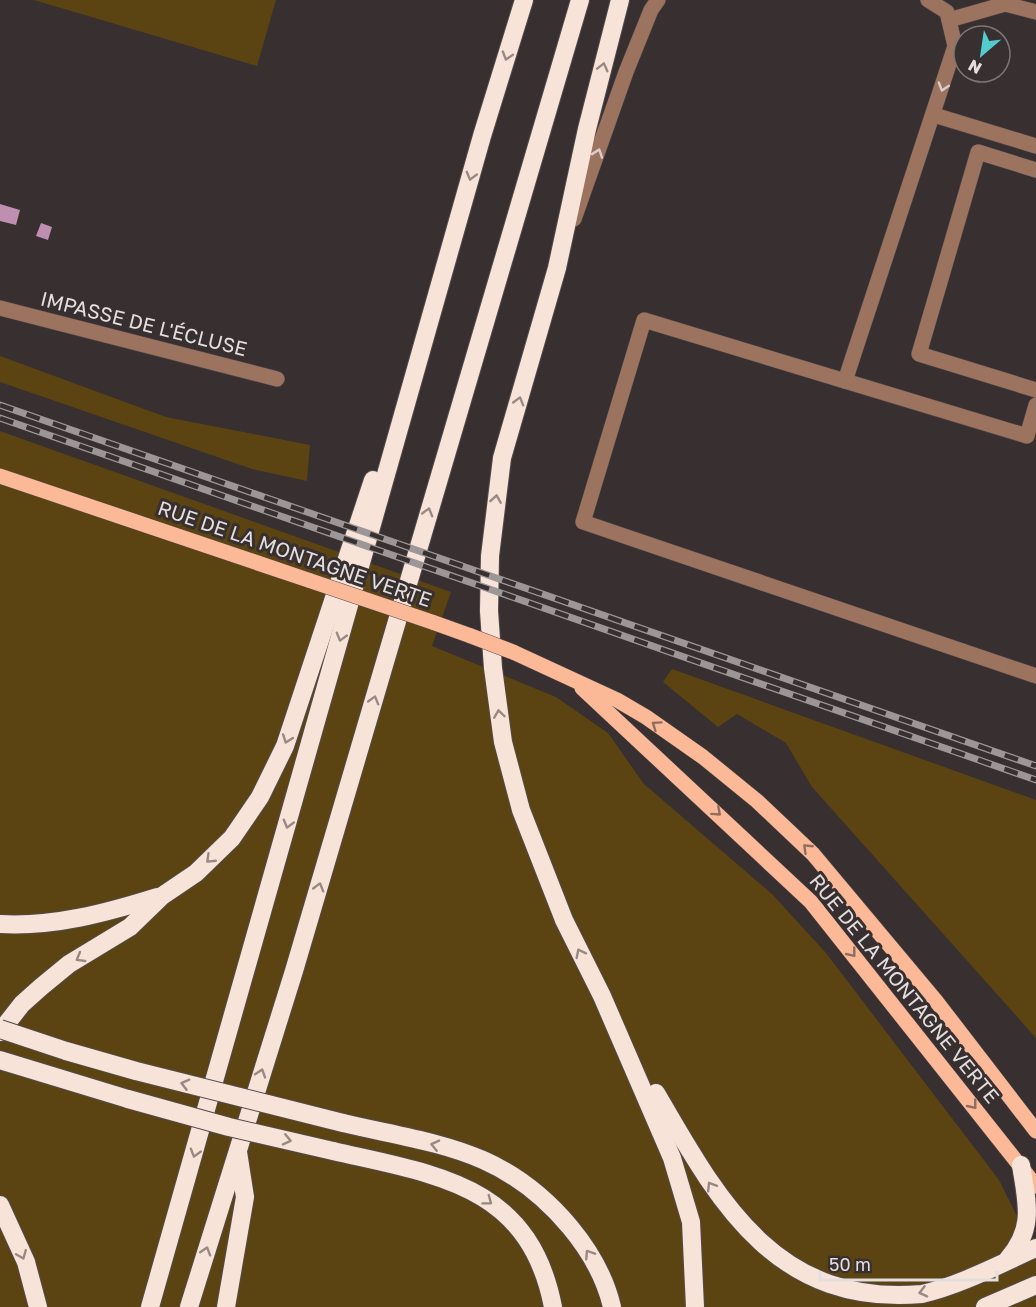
<svg xmlns="http://www.w3.org/2000/svg" width="1036" height="1307" font-family="'Golos Text',sans-serif">
  <rect width="100%" height="100%" fill="#372f30"/>
  <g fill="#5b4411">
    <polygon points="34,0 276,0 257,66"/>
    <polygon points="0,356 166,417 310,445 307,481 252,469 0,382"/>
    <polygon points="0,431 451,592 432,646 556,697 608,733 644,784 772,894 826,953 999,1180 1036,1254 1036,1307 0,1307"/>
    <polygon points="672,669 1036,800 1036,1038 812,787 786,743 737,714 718,727 663,682"/>
  </g>
  <g fill="#bf8fb1">
    <polygon points="0,204 20,210 16,225 0,221"/>
    <polygon points="41,223 52,227 48,240 36,236"/>
  </g>
  <g fill="none" stroke-linecap="round" stroke-linejoin="round">
    <defs>
      <g id="minor">
        <polyline points="928,0 947,12 955,46 845,381 1027,436 1036,405"/>
        <polyline points="949,20 1005,4 1036,12"/>
        <polyline points="934,115 1036,146"/>
        <polyline points="1036,170 978,152 919,354 1036,390"/>
        <polyline points="574,219 626,72 651,10 658,0"/>
        <polyline points="0,308 277,379"/>
        <polyline points="845,381 644,320 583,522 1036,676"/>
      </g>
      <g id="major">
        <polyline points="0,476 311,581"/>
        <polyline points="432,622 471,636"/>
        <polyline points="513,652 617,700 646,717 703,757 757,801 813,854 936,1001 1036,1131"/>
        <polyline points="582,688 811,902 1036,1186"/>
      </g>
      <g id="highway">
        <polyline points="620,0 587,129 557,268 502,458 490,556 489,611 493,668 503,742 521,810 564,920 602,996 672,1158 691,1222 695,1307"/>
        <path d="M 0,924 C 54,927 106,913 157,897"/>
        <polyline points="0,1032 22,1004 41,987 69,964 130,927 162,896 196,873 232,838 260,797 285,746 373,480"/>
        <polyline points="66,1051 136,1071"/>
        <polyline points="0,1060 128,1099"/>
        <path d="M 656,1093 C 717,1198 774,1307 922,1294 C 961,1285 1000,1264 1036,1248"/>
        <path d="M 343,1123 C 437,1145 504,1148 570,1227 C 590,1251 605,1277 612,1307"/>
        <path d="M 333,1151 C 437,1175 529,1184 553,1307"/>
        <polyline points="0,1205 26,1262 38,1307"/>
        <path d="M 1008,1259 C 1035,1228 1027,1203 1021,1165"/>
        <polyline points="150,1307 482,136 524,0"/>
        <polyline points="189,1307 294,971 580,0"/>
        <polyline points="226,1307 245,1197 238,1152"/>
        <polyline points="985,1307 1036,1285"/>
      </g>
    </defs>
    <use href="#minor" stroke="#534b4c" stroke-width="16"/>
    <use href="#major" stroke="#534b4c" stroke-width="16"/>
    <use href="#highway" stroke="#534b4c" stroke-width="20"/>
    <use href="#minor" stroke="#9c735f" stroke-width="15"/>
    <use href="#major" stroke="#fcb997" stroke-width="15"/>
    <use href="#highway" stroke="#f8e3d9" stroke-width="18"/>
    <defs>
      <g id="rail">
        <polyline points="0,405 1036,766"/>
        <polyline points="0,418 1036,780"/>
      </g>
    </defs>
    <use href="#rail" stroke="#9d9697" stroke-width="7"/>
    <use href="#rail" stroke="#372f30" stroke-width="4.5" stroke-dasharray="14" stroke-linecap="butt"/>
    <defs>
      <g id="major-bridge">
        <polyline points="311,581 432,622"/>
        <polyline points="471,636 513,652"/>
      </g>
      <g id="highway-bridge">
        <polyline points="0,1029 66,1051"/>
        <polyline points="136,1071 343,1123"/>
        <polyline points="128,1099 229,1127 333,1151"/>
      </g>
    </defs>
    <use href="#major-bridge" stroke="#534b4c" stroke-width="16" stroke-linecap="butt"/>
    <use href="#highway-bridge" stroke="#534b4c" stroke-width="20" stroke-linecap="butt"/>
    <use href="#major-bridge" stroke="#fcb997" stroke-width="15"/>
    <use href="#highway-bridge" stroke="#f8e3d9" stroke-width="18"/>
  </g>
  <defs><path id="oneway-chevron" d="M-2-3.5L2.5 0L-2 3.5" fill="none" stroke-width="1.6" stroke-linecap="round" stroke-linejoin="round" transform="scale(1.5)"/></defs>
  <g stroke="#988984">
    <use href="#oneway-chevron" transform="translate(507 56) rotate(107)"/>
    <use href="#oneway-chevron" transform="translate(603 67) rotate(-76)"/>
    <use href="#oneway-chevron" transform="translate(471 176) rotate(105)"/>
    <use href="#oneway-chevron" transform="translate(519 401) rotate(-74)"/>
    <use href="#oneway-chevron" transform="translate(496 499) rotate(-81)"/>
    <use href="#oneway-chevron" transform="translate(428 512) rotate(-74)"/>
    <use href="#oneway-chevron" transform="translate(341 637) rotate(106)"/>
    <use href="#oneway-chevron" transform="translate(374 700) rotate(-74)"/>
    <use href="#oneway-chevron" transform="translate(499 714) rotate(-98)"/>
    <use href="#oneway-chevron" transform="translate(287 739) rotate(110)"/>
    <use href="#oneway-chevron" transform="translate(288 824) rotate(106)"/>
    <use href="#oneway-chevron" transform="translate(210 859) rotate(136)"/>
    <use href="#oneway-chevron" transform="translate(319 887) rotate(-74)"/>
    <use href="#oneway-chevron" transform="translate(580 953) rotate(-117)"/>
    <use href="#oneway-chevron" transform="translate(80 958) rotate(150)"/>
    <use href="#oneway-chevron" transform="translate(261 1073) rotate(-72)"/>
    <use href="#oneway-chevron" transform="translate(185 1084) rotate(-165)"/>
    <use href="#oneway-chevron" transform="translate(287 1140) rotate(13)"/>
    <use href="#oneway-chevron" transform="translate(435 1145) rotate(-167)"/>
    <use href="#oneway-chevron" transform="translate(195 1153) rotate(106)"/>
    <use href="#oneway-chevron" transform="translate(711 1186) rotate(-122)"/>
    <use href="#oneway-chevron" transform="translate(488 1201) rotate(37)"/>
    <use href="#oneway-chevron" transform="translate(206 1251) rotate(-73)"/>
    <use href="#oneway-chevron" transform="translate(589 1254) rotate(-123)"/>
    <use href="#oneway-chevron" transform="translate(22 1255) rotate(68)"/>
    <use href="#oneway-chevron" transform="translate(923 1292) rotate(166)"/>
  </g>
  <g stroke="#d9cecc">
    <use href="#oneway-chevron" transform="translate(943 87) rotate(107)"/>
    <use href="#oneway-chevron" transform="translate(598 153) rotate(-71)"/>
  </g>
  <g stroke="#906d5e">
    <use href="#oneway-chevron" transform="translate(656 725) rotate(-145)"/>
    <use href="#oneway-chevron" transform="translate(717 812) rotate(42)"/>
    <use href="#oneway-chevron" transform="translate(807 848) rotate(-136)"/>
    <use href="#oneway-chevron" transform="translate(852 953) rotate(51)"/>
    <use href="#oneway-chevron" transform="translate(973 1105) rotate(51)"/>
  </g>
  <g text-anchor="middle" dominant-baseline="central" stroke-width="6" stroke-linejoin="round" paint-order="stroke">
    <g font-size="20" fill="#e4dedf" stroke="#372f30">
      <text transform="translate(144 323) rotate(14)">IMPASSE DE L'ÉCLUSE</text>
      <text transform="translate(295 553) rotate(19)">RUE DE LA MONTAGNE VERTE</text>
      <text transform="translate(905 988) rotate(51)">RUE DE LA MONTAGNE VERTE</text>
    </g>
  </g>
  <g transform="translate(982 54) rotate(209)"><circle r="28" fill="#372f30" stroke="#7c7576" stroke-width="1.5"/>
  <path d="M0-4.5L10 22L0 15L-10 22Z" fill="#52ccd1"/>
  <text y="-9" font-size="16" font-weight="bold" text-anchor="middle" fill="#e4dedf">N</text>
  </g>
  <path d="M820 1271v9h177v-9" fill="none" stroke="#e4dedf" stroke-width="3"/>
  <text x="829" y="1271" font-size="18" fill="#e4dedf" stroke="#372f30" stroke-width="4.5" paint-order="stroke">50 m</text>
</svg>
